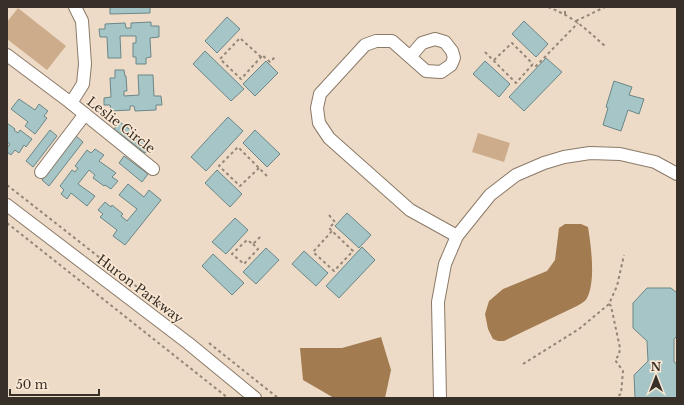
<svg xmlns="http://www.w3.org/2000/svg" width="684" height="405" font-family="'Libre Baskerville',serif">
  <rect width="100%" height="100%" fill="#eedbc7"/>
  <g fill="#ccac8a">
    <polygon points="18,8 66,46 47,70 7,39 7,22"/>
    <polygon points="478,133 510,143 504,162 472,152"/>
  </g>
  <g fill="#a27b50">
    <path d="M 565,224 L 581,224 L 588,227 C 591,246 596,281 587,298 C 585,302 580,304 577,306 L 504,341 L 498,341 L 493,339 L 488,329 L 485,314 L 489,301 L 503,289 L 547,271 L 555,260 L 559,228 Z"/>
    <polygon points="381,337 391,370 385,398 334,398 303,380 300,348 342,348"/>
  </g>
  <g fill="#a6c5c6" stroke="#6a8788">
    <polygon points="110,7 150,7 150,13 110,14"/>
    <polygon points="227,17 240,29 217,53 205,41"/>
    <polygon points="524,21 548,44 536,57 512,34"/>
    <polygon points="151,22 151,26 159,26 159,37 150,38 151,57 146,58 146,64 136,64 136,57 133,57 133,43 136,43 136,36 120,36 121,58 108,58 107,37 100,37 99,29 105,29 105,24 125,23 126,28 131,28 131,23"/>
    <polygon points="205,51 244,89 231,101 193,64"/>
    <polygon points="546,58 562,72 524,111 509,97"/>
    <polygon points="266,61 278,73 255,96 243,84"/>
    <polygon points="485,61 510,84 499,97 473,74"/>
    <polygon points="115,70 124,70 125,76 126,76 127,91 124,91 124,96 139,95 138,75 153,75 154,96 161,96 162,105 156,105 156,110 135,111 134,106 130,106 130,110 111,111 110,105 104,105 104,98 111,97 110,78 115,78"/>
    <polygon points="614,81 632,87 629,95 644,99 639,114 628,110 621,131 603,125 608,108 606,107"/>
    <polygon points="19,99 35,110 39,104 48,111 44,116 47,118 35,134 25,126 28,122 11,109"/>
    <polygon points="228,117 243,131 206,171 191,157"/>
    <polygon points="120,122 151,146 145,153 114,129"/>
    <polygon points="7,123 15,129 14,130 18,133 20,130 32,139 26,147 24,145 19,153 15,150 11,155 7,152 7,148 10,144 7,142"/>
    <polygon points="50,130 57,136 33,167 26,161"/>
    <polygon points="255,130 280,154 267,167 243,143"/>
    <polygon points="76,136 83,142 49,186 42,180"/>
    <polygon points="95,149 104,155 99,161 116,173 112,177 118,181 111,189 105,185 104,186 93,178 95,175 89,170 78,184 95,196 87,206 71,193 67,199 61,194 64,190 60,186 72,170 75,172 78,168 75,166 87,150 91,153"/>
    <polygon points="124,156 148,174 142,182 119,163"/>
    <polygon points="217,170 242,194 230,207 205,183"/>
    <polygon points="128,184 144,197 149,190 161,200 125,245 113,236 117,230 100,217 103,214 98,210 105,202 111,207 112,205 123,214 121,216 127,221 137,209 119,195"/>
    <polygon points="347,213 371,235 359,248 335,226"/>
    <polygon points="235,218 248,230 226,254 212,242"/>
    <polygon points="362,247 375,260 339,298 326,286"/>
    <polygon points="266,248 279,260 256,284 243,272"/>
    <polygon points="304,251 328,273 316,286 292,264"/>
    <polygon points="213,254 244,283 232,295 202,266"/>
    <polygon points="647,288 671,288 677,293 677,336 674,339 674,362 677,364 677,398 635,398 634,375 648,361 647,341 633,328 633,303"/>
  </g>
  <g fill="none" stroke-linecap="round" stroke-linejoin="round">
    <defs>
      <g id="minor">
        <polyline points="7,55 71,103 153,169"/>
        <polyline points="410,57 422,43 435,39 445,42 452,51 454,58 451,65 441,72 426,71 392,41 376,41 365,45 320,94 317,108 319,123 329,138 410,210 457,236"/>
        <polyline points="71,103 83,84 85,64 82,21 75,7"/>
        <polyline points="41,172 85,114"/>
        <polyline points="7,205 188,343 255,398"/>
        <polyline points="440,398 438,302 445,264 457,236 490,195 516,175 544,163 564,157 590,153 620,154 655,162 677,174"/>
      </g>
    </defs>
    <use href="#minor" stroke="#8b7a68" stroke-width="14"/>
    <g stroke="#948678" stroke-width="2" stroke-dasharray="3 3" stroke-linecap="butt">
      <path d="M 548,7 C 574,17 586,29 606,47"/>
      <polyline points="642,7 644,7"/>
      <polyline points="565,14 565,7"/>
      <polyline points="576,21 605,7"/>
      <polyline points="485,52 516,83 533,64 536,66 578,23"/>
      <polyline points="261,57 240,38 220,59 241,79 261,57 262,55 270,62 276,56"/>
      <polyline points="494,60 512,43 533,64"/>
      <polyline points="259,168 240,186 219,166 238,147 268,177"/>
      <polyline points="7,185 178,319"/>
      <polyline points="329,215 335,222 329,228 353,251 334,271 313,252 332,231"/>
      <polyline points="7,223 228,398"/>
      <polyline points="253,244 258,249 244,264 232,254 247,240 253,244 261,236"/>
      <polyline points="609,304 611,306 620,348 619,355 615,360 623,371 621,394 618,396"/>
      <polyline points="209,343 278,398"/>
      <polyline points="523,364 579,329 609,304 617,286 624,255"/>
    </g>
    <use href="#minor" stroke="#fff" stroke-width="12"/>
  </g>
  <g text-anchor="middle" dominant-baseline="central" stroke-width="3" stroke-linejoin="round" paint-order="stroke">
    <g font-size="13" fill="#373028" stroke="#fbe8d4">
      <text transform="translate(121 125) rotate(38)">Leslie Circle</text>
      <text transform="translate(140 289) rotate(37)">Huron Parkway</text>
    </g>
  </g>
  <rect width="684" height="405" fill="none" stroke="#373028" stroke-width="16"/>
  <g transform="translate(656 377)" stroke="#fbe8d4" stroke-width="3" paint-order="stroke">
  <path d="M0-3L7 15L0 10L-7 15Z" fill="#373028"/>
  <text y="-6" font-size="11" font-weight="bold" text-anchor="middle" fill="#373028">N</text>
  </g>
  <path d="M10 389v6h89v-6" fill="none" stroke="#373028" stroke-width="2"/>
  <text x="16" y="389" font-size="12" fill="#373028" stroke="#fbe8d4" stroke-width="3" paint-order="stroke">50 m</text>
</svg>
